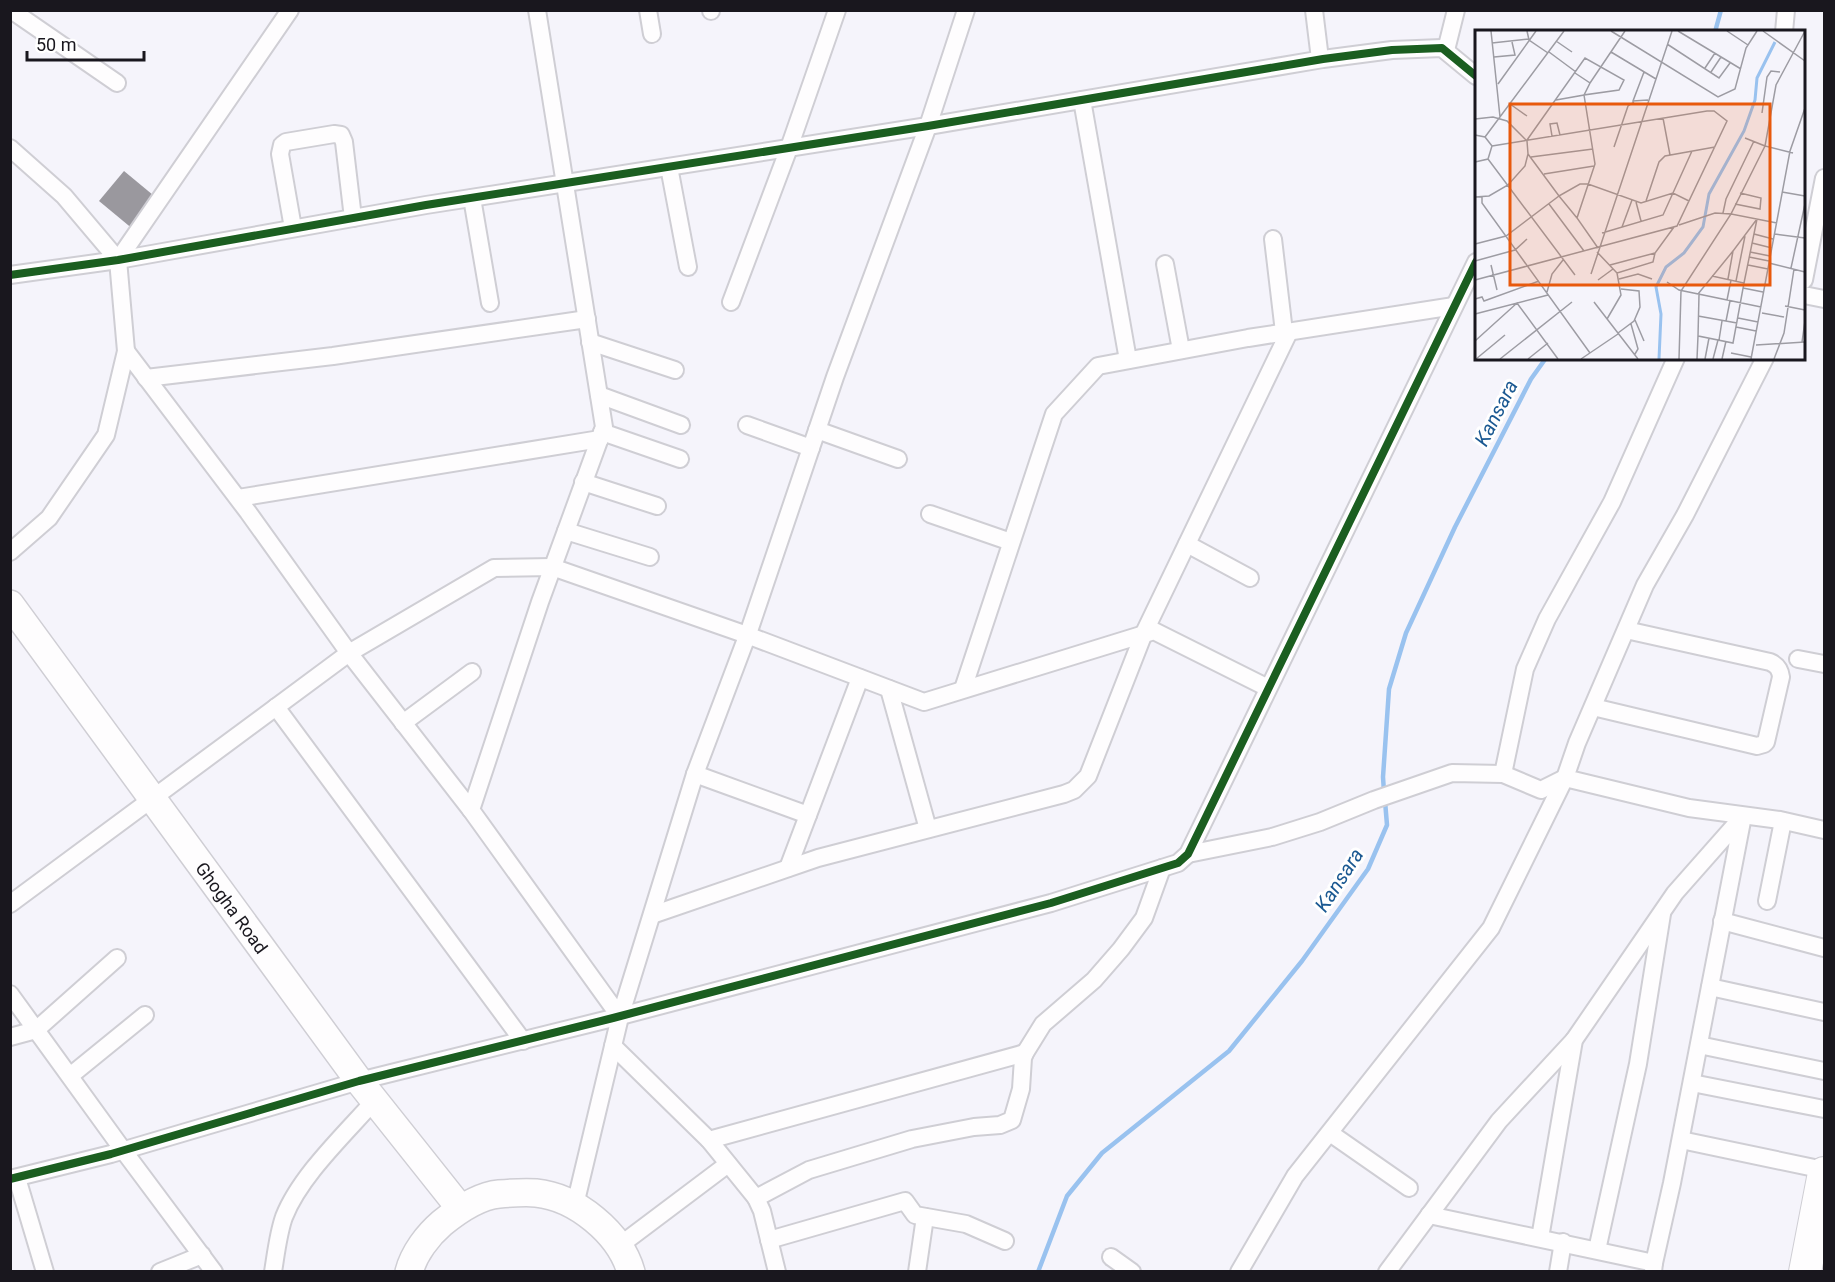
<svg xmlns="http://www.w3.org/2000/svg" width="1835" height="1282" font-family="Roboto,sans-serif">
  <rect width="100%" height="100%" fill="#f5f4fb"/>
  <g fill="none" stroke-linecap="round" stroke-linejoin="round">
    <g stroke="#99c2ef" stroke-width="4.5">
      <polyline points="1715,32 1721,10"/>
      <polyline points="1384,792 1383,777 1389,689 1406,633 1455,527 1531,379 1546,358"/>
      <polyline points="1038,1272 1067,1196 1102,1153 1229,1051 1302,961 1368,869 1387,825 1385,801"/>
    </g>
  </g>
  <polygon fill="#9a989e" points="124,171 159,200 134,230 99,201"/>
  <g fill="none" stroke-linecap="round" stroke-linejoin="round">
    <defs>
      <g id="street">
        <polyline points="11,10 117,83"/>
        <polyline points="537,10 604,427 540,602 471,810 620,1017"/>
        <polyline points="648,10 652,34"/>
        <polyline points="711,10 711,11"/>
        <polyline points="1314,10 1320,59"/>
        <polyline points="1784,32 1786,10"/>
        <polyline points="1446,50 1456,10"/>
        <polyline points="1082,100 1128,360"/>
        <polyline points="10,148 64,196 118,260 126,351 106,435 49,518 10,552"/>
        <polyline points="669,167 688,267"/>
        <polyline points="472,198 490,303"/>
        <polyline points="293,228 280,154 282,145 286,142 334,134 341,135 344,142 353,218"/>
        <polyline points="1273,239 1284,332"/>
        <polyline points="118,260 290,10"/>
        <polyline points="1165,264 1181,350"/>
        <polyline points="10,275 118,260 426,205 928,126 1323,59 1392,50 1442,48 1476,76"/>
        <polyline points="1804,280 1824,178"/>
        <polyline points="1804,295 1824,299"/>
        <polyline points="731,302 789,148 837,10"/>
        <polyline points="590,342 675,370"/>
        <polyline points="126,351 248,512 349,653 494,568 552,567 747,635 924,702 1154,631 1268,688"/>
        <polyline points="1765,358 1685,515 1645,585 1577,743 1565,778 1689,808 1780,820 1824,830"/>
        <polyline points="146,378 333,356 587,319"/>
        <polyline points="599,395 681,425"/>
        <polyline points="747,425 811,448"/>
        <polyline points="817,430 898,459"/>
        <polyline points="602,432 680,459"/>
        <polyline points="583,482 657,506"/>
        <polyline points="238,498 600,439"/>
        <polyline points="930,514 1011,542"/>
        <polyline points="566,531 650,557"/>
        <polyline points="1187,544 1250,578"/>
        <polyline points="1798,659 1824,664"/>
        <polyline points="889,689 928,829"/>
        <polyline points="963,689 1054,414 1098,366 1248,338 1454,306"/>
        <polyline points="276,707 523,1041"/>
        <path d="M 1593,707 L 1757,746 L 1764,744 L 1766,742 L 1781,677 C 1780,669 1777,665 1770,662 L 1626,630"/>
        <polyline points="403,723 472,672"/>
        <polyline points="695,774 808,815"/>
        <polyline points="1503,774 1525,669 1547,619 1612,502 1676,358"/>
        <polyline points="1188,854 1272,837 1320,822 1374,800 1452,773 1503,774 1541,790 1565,778"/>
        <polyline points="788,868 860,678"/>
        <polyline points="1767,901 1783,821"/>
        <polyline points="10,904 349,653 471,810"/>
        <polyline points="652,915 818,858 1064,794 1074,790 1088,776 1144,633 1289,332"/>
        <polyline points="1722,921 1824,948"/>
        <polyline points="1710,987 1824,1012"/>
        <polyline points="10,994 123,1150 214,1272"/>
        <polyline points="10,1037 36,1030 117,958"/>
        <polyline points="1699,1045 1824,1071"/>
        <polyline points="613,1046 709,1140 756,1198"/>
        <polyline points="70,1076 145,1015"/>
        <polyline points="1692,1083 1824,1109"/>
        <polyline points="1330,1133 1409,1188"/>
        <polyline points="709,1140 1025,1053"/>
        <polyline points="1681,1140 1824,1170"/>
        <polyline points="17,1178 45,1272"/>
        <polyline points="10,1179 111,1154 359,1081 613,1018 1051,903 1178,863 1188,854 1476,262"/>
        <polyline points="575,1205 620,1017 695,774 749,631 835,377 928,126 966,10"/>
        <polyline points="1429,1215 1654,1263 1653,1272"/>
        <polyline points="1540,1238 1574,1040 1675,893 1743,816 1672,1183 1654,1263"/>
        <polyline points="769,1240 905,1201 915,1215 966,1224 1005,1241"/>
        <polyline points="619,1246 728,1164"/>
        <polyline points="1597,1250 1638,1064 1662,914"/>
        <polyline points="1111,1257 1132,1272"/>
        <polyline points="160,1272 202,1255"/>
        <path d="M 273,1272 C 276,1254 278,1234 284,1217 C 300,1176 345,1134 374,1101"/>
        <polyline points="777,1272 762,1211 756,1198 809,1170 912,1139 974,1127 1000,1125 1012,1120 1021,1089 1023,1058 1025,1053 1043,1024 1094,980 1121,949 1144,918 1162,868"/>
        <polyline points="917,1272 925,1217"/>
        <polyline points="1239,1272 1295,1176 1491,928 1565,778"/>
        <polyline points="1387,1272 1499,1121 1574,1040"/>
        <polyline points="1558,1272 1563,1242"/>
      </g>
      <g id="primary">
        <path id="s1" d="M 10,604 L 359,1081 L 460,1208"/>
        <path d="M 409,1272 C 414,1253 428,1235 442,1223 C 458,1210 478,1196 499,1194 C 511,1193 525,1192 536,1193 C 576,1197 620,1233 631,1272"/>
      </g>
      <polyline id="highway" points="1805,1272 1824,1173"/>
    </defs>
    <use href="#street" stroke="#cfced4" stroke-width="20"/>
    <use href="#primary" stroke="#cfced4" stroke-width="30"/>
    <use href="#highway" stroke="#cfced4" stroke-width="34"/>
    <use href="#street" stroke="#fefdfe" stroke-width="16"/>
    <use href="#primary" stroke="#fefdfe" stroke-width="27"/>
    <use href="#highway" stroke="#fefdfe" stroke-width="32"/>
    <defs>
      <g id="cycleway">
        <polyline points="10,275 118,260 426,205 928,126 1323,59 1392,50 1442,48 1476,76"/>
        <polyline points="10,1179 111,1154 359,1081 613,1018 1051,903 1178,863 1188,854 1476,262"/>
      </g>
    </defs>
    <use href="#cycleway" stroke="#fff" stroke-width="11"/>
    <use href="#cycleway" stroke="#1b5e20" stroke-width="8"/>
  </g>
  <g text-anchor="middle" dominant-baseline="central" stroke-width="6" stroke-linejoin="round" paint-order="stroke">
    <g font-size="18" fill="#19171e" stroke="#fff">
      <text stroke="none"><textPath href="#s1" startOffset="376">Ghogha Road</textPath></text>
    </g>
    <g font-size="20" font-style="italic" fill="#1b5992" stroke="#fff">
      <text transform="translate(1496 413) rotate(-63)">Kansara</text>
      <text transform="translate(1339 880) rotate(-57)">Kansara</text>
    </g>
  </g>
  <g transform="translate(1475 30)">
    <rect width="330" height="330" fill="#f5f4fb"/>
    <path fill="none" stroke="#99c2ef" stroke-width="3" d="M 184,329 L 186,284 L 181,257 L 191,237 L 209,223 L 228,197 L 234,164 L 269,101 L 280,70 L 282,48 L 300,12"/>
    <path fill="none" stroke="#9d9ca3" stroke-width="1.5" d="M 16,1 L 25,87M 52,1 L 54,10 L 73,23M 136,1 L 243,67 L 260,59 L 271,18 L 282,1M 203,1 L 266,39M 252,1 L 273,15M 288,1 L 330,31M 81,11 L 97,22M 17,13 L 54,9M 192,14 L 244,48 L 255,33M 74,22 L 101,42M 136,22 L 181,49M 19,27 L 40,25 L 37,12M 230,38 L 240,23M 169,42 L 158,71 L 173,70M 236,42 L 246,27M 115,53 L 150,1M 23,54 L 61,1M 81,70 L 109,65 L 115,53 L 100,43M 35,74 L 52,86M 287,83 L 292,47 L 296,41 L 305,42M 188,88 L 195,125M 0,89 L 18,87 L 32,91 L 52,111 L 53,124 L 50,136 L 33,155 L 14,166 L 0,167M 0,105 L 10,107 L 17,116 L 13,129 L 0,132M 77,106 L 75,94 L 82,93 L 85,105M 10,107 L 89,1M 270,108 L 290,116 L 256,184 L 302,193M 52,110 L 110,28 L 149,50 L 144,60 L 109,65 L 120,134 L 102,188 L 123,218M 139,117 L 153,76 L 159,72M 318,123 L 290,116 L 301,55 L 330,1M 53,124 L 84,166 L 105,154 L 113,154 L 166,173 L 198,163 L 214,171M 56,127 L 118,119M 13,129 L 100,245M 69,144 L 119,136M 307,162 L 330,166M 7,167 L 7,173 L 115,323M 171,171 L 184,132 L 190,126 L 240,117M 161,172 L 166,191M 74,174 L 109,221M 260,174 L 285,179 L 286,168 L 265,163M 248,183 L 251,169 L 279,111M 147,197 L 157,170M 127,203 L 188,185 L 217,121M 279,204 L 298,209M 300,204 L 330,208M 277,213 L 297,218M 0,214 L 31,206 L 84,166 L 102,188M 122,222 L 142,243M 275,222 L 295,226M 274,227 L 294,231M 0,231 L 40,220 L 52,209M 294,233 L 330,242M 16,235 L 22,260M 135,235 L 180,223M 273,235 L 293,239M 316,238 L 330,174M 116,244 L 197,1M 144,249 L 163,244 L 177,249M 253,249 L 258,221 L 282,189 L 269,253M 0,250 L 202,196 L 252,91 L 239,81 L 232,81 L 17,116M 123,250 L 138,239M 261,251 L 270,206M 192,252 L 204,260 L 286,277M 268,258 L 288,262M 72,262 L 77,244 L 88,230M 223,264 L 258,221M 0,269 L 7,267 L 9,271 L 64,251M 252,270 L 256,250M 119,272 L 163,329M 310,276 L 330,280M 287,283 L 309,287M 0,284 L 73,265M 223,286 L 262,293M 263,288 L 283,292M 132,289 L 146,265 L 142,243 L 178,232 L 180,223 L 199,197M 160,290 L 169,311M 251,291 L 255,271M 156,294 L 163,319 L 160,324M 261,297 L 281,301M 143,303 L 159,291 L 165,277 L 164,261 L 146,259M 223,306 L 224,265M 244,310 L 247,291M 0,311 L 42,273 L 83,329M 327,312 L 330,291M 281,315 L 330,312M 256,323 L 276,327M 1,329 L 30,305M 25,329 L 97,272M 53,329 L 73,313M 106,329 L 143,304M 204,329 L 206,261 L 256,184 L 240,183 L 204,195M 222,329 L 223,306 L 258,313 L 269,253 L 237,246M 230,329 L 234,308M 238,329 L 243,310M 247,329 L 251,311M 276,329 L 315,121 L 330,78M 299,329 L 309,303 L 319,239"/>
    <path fill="#e8590c" fill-opacity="0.15" stroke="#e8590c" stroke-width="3" d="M 35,74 L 295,74 L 295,255 L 35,255 Z"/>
    <rect width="330" height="330" fill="none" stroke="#19171e" stroke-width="3"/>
  </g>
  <rect width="1835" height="1282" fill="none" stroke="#19171e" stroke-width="24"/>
  <path d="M27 51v9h117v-9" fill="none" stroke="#19171e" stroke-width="3"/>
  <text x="36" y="51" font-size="18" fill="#19171e" stroke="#ffffff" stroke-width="4.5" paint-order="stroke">50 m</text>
</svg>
